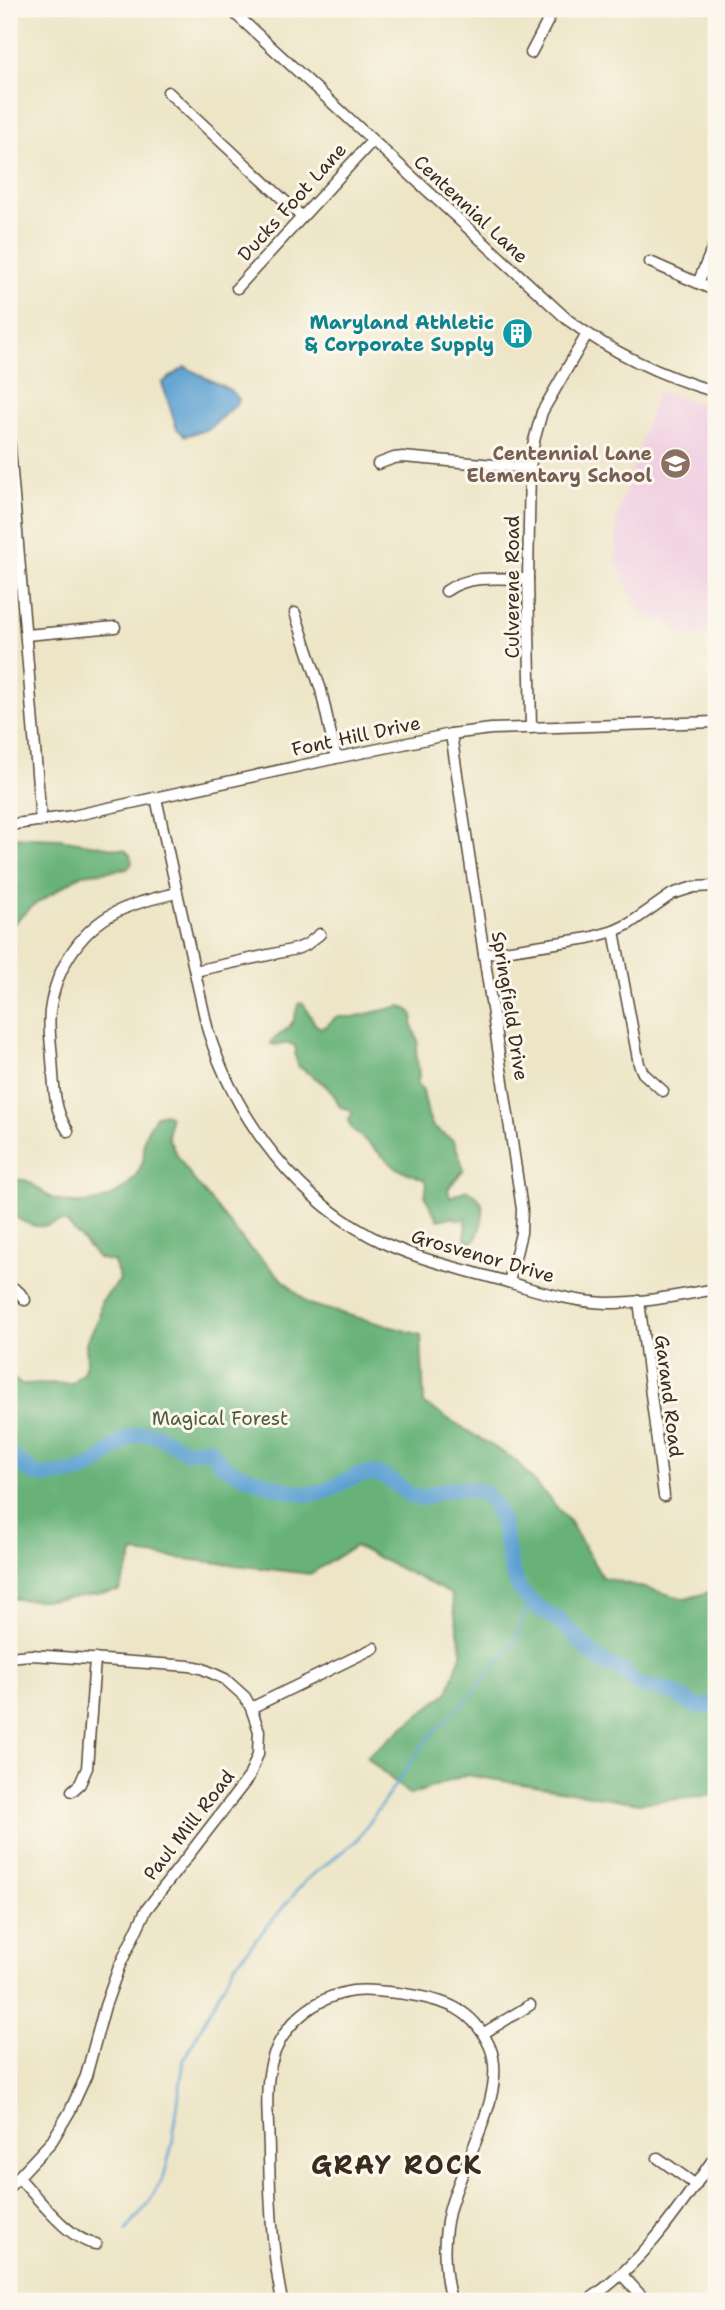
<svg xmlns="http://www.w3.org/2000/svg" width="725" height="2310" font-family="'Shantell Sans',sans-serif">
  <rect width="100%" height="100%" fill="#fbf7ec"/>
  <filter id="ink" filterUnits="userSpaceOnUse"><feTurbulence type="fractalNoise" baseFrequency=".0143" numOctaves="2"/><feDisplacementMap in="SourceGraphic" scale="14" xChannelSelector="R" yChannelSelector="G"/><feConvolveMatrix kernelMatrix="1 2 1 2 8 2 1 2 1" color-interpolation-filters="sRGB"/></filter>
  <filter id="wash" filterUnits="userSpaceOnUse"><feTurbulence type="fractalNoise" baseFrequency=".00686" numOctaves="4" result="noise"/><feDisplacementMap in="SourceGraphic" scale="28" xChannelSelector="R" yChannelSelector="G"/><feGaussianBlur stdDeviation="1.57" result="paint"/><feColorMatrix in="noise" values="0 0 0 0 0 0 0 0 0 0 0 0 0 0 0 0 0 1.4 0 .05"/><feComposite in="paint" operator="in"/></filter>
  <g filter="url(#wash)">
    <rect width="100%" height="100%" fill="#ede5c6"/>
    <polygon fill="#f1d0e2" points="657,391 716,408 716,636 690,636 638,610 616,561 616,520"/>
    <g fill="#68b279" stroke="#526e4c" stroke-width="2">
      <polygon points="9,837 60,839 125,850 130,855 132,863 127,869 83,874 31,907 9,928"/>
      <path d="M 299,1003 L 303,1003 L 315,1024 L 321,1028 L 327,1026 L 336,1017 L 353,1017 L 401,1006 L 409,1010 L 413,1015 L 412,1025 L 418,1041 L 416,1052 L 419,1076 L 417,1084 L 423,1091 L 428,1115 L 433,1127 L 454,1141 L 464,1169 L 448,1189 L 450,1197 L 466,1190 C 485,1198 486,1210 480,1228 C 478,1235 477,1238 472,1243 L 466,1241 C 464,1234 467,1226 465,1217 L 461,1220 L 451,1217 L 438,1220 L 425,1197 L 427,1183 L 423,1179 L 396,1168 L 352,1129 L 348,1121 L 352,1115 L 351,1110 L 340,1107 C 338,1104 337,1100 335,1097 C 327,1083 310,1075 298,1066 L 295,1055 L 296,1050 L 294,1045 C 285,1041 279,1047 271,1044 L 271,1041 C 279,1035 289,1030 293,1021 C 296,1016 296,1009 299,1003 Z"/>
      <path d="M 164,1113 L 170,1117 L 168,1137 L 175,1152 L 193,1179 L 246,1244 L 308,1304 L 421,1335 L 424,1404 L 515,1460 L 569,1521 L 602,1577 L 686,1599 L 716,1590 L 716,1795 L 639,1803 L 466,1775 L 410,1795 L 366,1757 L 448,1692 L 462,1651 L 451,1594 L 355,1546 L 310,1574 L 134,1553 L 119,1591 C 83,1596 45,1604 9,1598 L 9,1376 L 21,1384 L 72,1383 L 83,1372 L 87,1361 L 86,1342 L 99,1319 L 101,1302 L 120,1280 L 114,1262 L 98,1258 L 66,1222 C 57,1219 53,1226 43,1226 C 31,1228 19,1219 9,1214 L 9,1177 C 15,1181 18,1179 24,1180 C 34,1182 42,1194 52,1198 C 85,1211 126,1199 141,1166 C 147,1153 142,1151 144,1140 C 145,1131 152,1122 157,1115 Z"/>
    </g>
    <polygon fill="#5ca0d1" stroke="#4c6578" stroke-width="2" points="185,367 230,390 239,399 236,405 209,429 185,436 177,429 162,383"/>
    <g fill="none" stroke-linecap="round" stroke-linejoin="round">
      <polyline stroke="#5ca0d1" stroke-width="2.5" points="126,2231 148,2204 164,2176 172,2145 184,2059 234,1966 306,1880 357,1840 426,1741 466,1700 515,1642 529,1600"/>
      <path stroke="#5ca0d1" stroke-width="16" d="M 9,1454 L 33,1473 L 45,1476 L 82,1471 L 99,1461 L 128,1437 L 144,1433 L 156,1435 L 187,1451 L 208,1448 C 215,1453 216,1459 222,1464 C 230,1473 292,1493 306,1494 C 326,1496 342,1479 361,1475 C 392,1467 403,1500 423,1498 C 428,1497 433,1493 438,1492 C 451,1488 478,1485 488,1497 C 508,1519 504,1556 516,1582 C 526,1604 546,1611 563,1624 C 576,1636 587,1651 601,1661 C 607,1665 615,1666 621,1670 C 628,1675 633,1683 642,1686 C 652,1690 664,1688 673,1693 C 691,1701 694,1712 716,1703"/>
    </g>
  </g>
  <g filter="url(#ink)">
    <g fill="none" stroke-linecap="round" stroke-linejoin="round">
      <defs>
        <g id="minor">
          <path d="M 230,9 L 568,320 C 614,354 662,376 716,392"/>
          <polyline points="531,53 554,9"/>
          <polyline points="168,92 302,217"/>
          <polyline points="650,262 716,291"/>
          <polyline points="698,283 716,240"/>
          <polyline points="237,288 372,141"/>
          <polyline points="9,436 41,821"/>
          <polyline points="378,464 394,458 403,457 530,468"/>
          <path d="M 446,591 C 469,574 501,579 528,579"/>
          <polyline points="295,613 321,690 336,758"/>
          <polyline points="26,635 115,627"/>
          <polyline points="531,728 528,579 530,468 534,441 542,412 587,334"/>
          <polyline points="451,734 522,1209 521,1233 509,1282"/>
          <path d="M 156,798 L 208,1031 C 236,1120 299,1204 386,1244 C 422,1260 460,1269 497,1279 C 533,1289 569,1302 606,1303 C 643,1303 680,1295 716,1289"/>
          <polyline points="9,825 72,816 336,758 451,734 491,729 716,722"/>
          <polyline points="614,931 639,1064 643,1073 663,1091"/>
          <polyline points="484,954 589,938 614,931 629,924 672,894 694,887 716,886"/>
          <polyline points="195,971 296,949 306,945 320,934"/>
          <path d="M 68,1131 C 53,1109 54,1084 52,1059 C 51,1043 48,1026 50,1011 C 56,966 83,925 125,908 C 141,901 159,897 176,893"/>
          <polyline points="9,1285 19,1292 25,1300"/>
          <polyline points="639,1301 664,1496"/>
          <polyline points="9,1657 30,1655 47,1656 190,1666 201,1668 225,1679 245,1697 251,1708 259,1731 258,1754 249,1777 146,1910 119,1967 105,2006 86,2076 70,2111 52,2141 9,2187"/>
          <polyline points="251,1708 374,1648"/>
          <polyline points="72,1791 80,1784 87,1768 95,1659"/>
          <polyline points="484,2033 530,2005"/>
          <polyline points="658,2158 696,2185"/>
          <path d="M 19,2178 C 37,2197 70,2241 96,2244"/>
          <polyline points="622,2275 646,2301"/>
          <path d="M 282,2301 C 272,2252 270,2204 269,2154 C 269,2125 264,2093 271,2064 C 280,2026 314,1997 353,1991 C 370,1989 388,1992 405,1994 C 444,2000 473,2008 490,2047 C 509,2093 460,2165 449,2212 C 442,2241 444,2273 451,2301"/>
          <path d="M 587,2301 C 644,2263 678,2210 716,2155"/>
        </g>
      </defs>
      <use href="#minor" stroke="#564637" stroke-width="13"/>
      <use href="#minor" stroke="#fff" stroke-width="10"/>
    </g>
  </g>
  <defs>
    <symbol id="building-disc" viewBox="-11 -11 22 22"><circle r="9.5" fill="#0f9aa8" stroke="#fbf7ec"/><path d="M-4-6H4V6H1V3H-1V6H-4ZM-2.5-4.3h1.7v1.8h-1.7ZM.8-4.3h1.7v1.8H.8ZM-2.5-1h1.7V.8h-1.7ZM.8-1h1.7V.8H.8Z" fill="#fff"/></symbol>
    <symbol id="school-disc" viewBox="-11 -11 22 22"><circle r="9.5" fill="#8d6e63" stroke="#fbf7ec"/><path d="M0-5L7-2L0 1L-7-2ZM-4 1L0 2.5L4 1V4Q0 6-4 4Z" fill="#fff"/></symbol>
  </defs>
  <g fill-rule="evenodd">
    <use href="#building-disc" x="500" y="316" width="35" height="35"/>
    <use href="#school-disc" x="658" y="446" width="35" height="35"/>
  </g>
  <g text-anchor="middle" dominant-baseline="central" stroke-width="6" stroke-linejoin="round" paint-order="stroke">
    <g font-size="19" fill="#3b2a1e" stroke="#fbf7ec">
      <text transform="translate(292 202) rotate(-48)">Ducks Foot Lane</text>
      <text transform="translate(471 209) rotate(43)">Centennial Lane</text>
      <text transform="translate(512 587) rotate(-90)">Culverene Road</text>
      <text transform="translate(356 736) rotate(-12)">Font Hill Drive</text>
      <text transform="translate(510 1006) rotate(81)">Springfield Drive</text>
      <text transform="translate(483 1256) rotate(16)">Grosvenor Drive</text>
      <text transform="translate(669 1396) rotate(83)">Garand Road</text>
      <text transform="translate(189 1825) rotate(-52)">Paul Mill Road</text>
    </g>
    <g font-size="19" font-weight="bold" fill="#0d838f" stroke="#fbf7ec" text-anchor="end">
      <text x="494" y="322">Maryland Athletic<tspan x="494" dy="22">&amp; Corporate Supply</tspan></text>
    </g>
    <g font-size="19" font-weight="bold" fill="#785e54" stroke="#fbf7ec" text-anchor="end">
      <text x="652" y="453">Centennial Lane<tspan x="652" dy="22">Elementary School</tspan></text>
    </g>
    <g font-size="19" fill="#505c40" stroke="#fbf7ec">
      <text x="220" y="1418">Magical Forest</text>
    </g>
    <g font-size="26" font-weight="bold" letter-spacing="2" fill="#3b2a1e" stroke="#fbf7ec">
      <text x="397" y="2164">GRAY ROCK</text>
    </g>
  </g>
  <rect width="725" height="2310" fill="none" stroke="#fbf7ec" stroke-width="35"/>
</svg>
